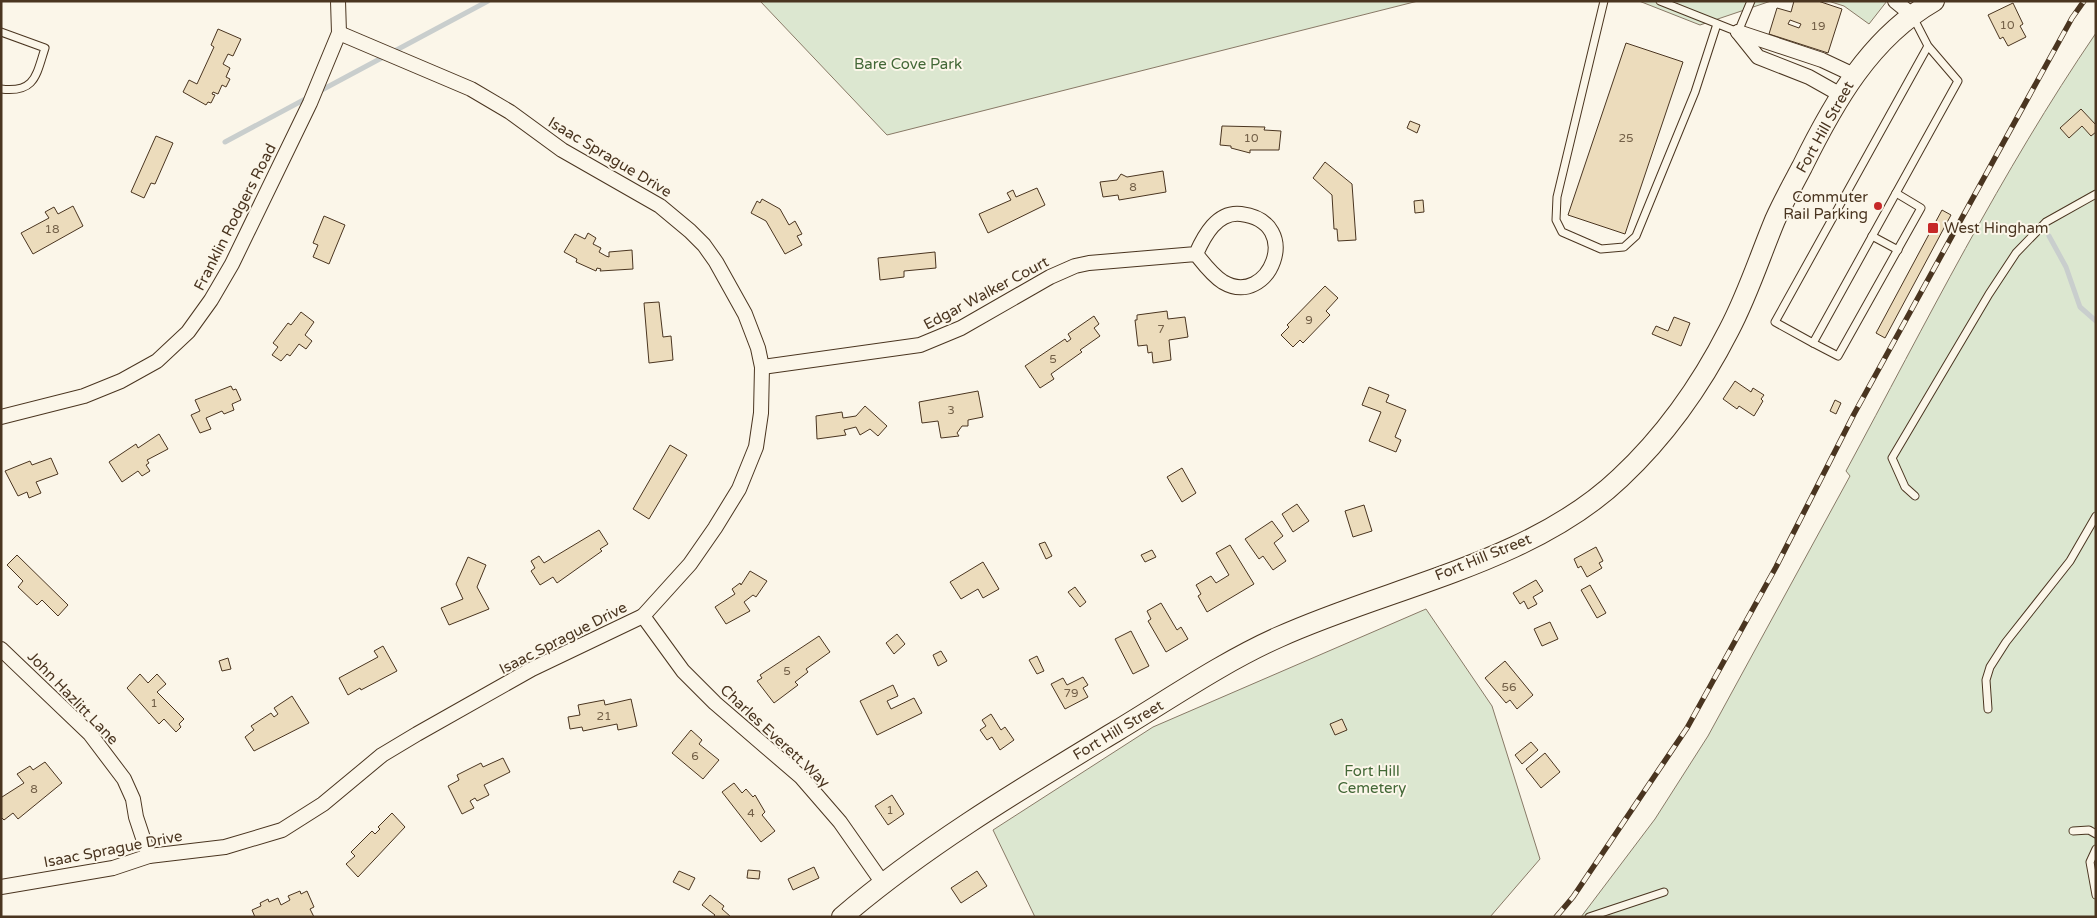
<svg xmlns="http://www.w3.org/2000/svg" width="2097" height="918" font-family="'Varela Round',sans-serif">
  <rect width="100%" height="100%" fill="#fbf6e9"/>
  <g fill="#dce7d0" stroke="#887966">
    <polygon points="760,1 1418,1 887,135"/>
    <polygon points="1639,1 1771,1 1700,25"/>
    <polygon points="1828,1 1887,1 1869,24 1844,6"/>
    <path d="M 2096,33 L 2096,917 L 1581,917 L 1655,819 L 1708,736 L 1850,476 L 1846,471 C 1926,323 2001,172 2096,33 Z"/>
    <polygon points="1426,609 1492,706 1540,859 1490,917 1035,917 993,830 1153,727"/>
  </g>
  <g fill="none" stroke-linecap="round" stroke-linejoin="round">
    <g stroke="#c9cecd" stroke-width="5">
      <polyline points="318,92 488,1"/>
      <polyline points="225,142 309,97"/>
      <polyline points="2049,236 2066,267 2080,307 2096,321"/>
    </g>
  </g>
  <g fill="#ecdcbc" stroke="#4a3520" fill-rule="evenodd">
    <path d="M 1794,1 L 1818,1 L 1842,9 L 1828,53 L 1769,34 L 1777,8 L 1791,12 ZM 1790,20 L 1801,24 L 1799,28 L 1788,24 Z"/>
    <polygon points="2013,3 2023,24 2020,26 2026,37 2008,46 2003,37 2000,39 1988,15"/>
    <polygon points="218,29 241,39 233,56 228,54 223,64 230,68 226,77 230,79 226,87 222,85 218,94 213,92 212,94 215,95 211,103 208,102 206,105 183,92 189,80 197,84 214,47 211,45"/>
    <polygon points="1626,43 1683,62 1625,234 1568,215"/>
    <polygon points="2081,109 2096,125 2096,132 2091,136 2082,126 2069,138 2060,128"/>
    <polygon points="1410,121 1420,125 1417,133 1407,128"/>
    <polygon points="1222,126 1265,127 1264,130 1281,131 1279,150 1250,150 1250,153 1231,148 1231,146 1220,145"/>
    <polygon points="156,136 173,143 155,184 151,183 144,198 131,192"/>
    <polygon points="1325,162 1352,184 1356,240 1338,241 1337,229 1334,229 1332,195 1313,178"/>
    <polygon points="1163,171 1166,192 1119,200 1118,195 1103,197 1100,182 1117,180 1121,174 1127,177"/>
    <polygon points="1037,188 1045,205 988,233 979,214 1011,200 1007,193 1013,190 1016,197"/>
    <polygon points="762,199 780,209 789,225 795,221 802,234 797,236 802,245 785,254 766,221 751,213 757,201 760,203"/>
    <polygon points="1423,200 1424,212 1415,213 1414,201"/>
    <polygon points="73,206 83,226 33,254 21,233 49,218 45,212 54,207 58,214"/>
    <polygon points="1942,210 1951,215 1885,338 1876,333"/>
    <polygon points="324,216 345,225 329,264 313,257 318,245 313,243"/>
    <polygon points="588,233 596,238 593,244 601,248 599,252 606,256 609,257 609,252 632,250 633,269 600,271 601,269 597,268 596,271 576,262 577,259 564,252 575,234 585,239"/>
    <polygon points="935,252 936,268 904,271 904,277 880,280 878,258"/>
    <polygon points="1325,286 1338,298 1326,311 1330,315 1303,343 1300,340 1293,347 1281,335 1289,327 1287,325"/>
    <polygon points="659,302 663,337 671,336 673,360 649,363 644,303"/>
    <polygon points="1167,311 1168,319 1185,317 1188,337 1169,340 1171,360 1153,363 1152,352 1148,353 1147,345 1138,346 1135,320 1137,320 1137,315"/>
    <polygon points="301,312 314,322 305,335 312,341 306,349 299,344 290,356 287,354 281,361 272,355 278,347 273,343 288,323 291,325"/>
    <polygon points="1094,316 1099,324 1094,328 1100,336 1080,350 1082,352 1051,374 1054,379 1040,388 1025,366 1065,339 1067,342 1071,339 1068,334"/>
    <polygon points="1674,317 1690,323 1681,346 1652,334 1656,326 1668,331"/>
    <polygon points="1735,381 1751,392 1753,388 1764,395 1761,399 1763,401 1754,416 1739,406 1737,409 1723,399"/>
    <polygon points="231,386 233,390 236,389 241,400 232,404 234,410 224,414 222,411 206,418 211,429 200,433 191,415 200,411 195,400"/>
    <polygon points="1369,387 1389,395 1386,402 1406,410 1395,437 1401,440 1396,452 1369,441 1381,412 1362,405"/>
    <polygon points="978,391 983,417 968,420 968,426 962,426 957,433 959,436 941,438 938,421 922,423 919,402"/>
    <polygon points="1835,400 1841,403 1836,414 1830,411"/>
    <polygon points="865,406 887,426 878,436 870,429 860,435 856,427 844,430 846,435 817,439 816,416 842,412 843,418 856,416"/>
    <polygon points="159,434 168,449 147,460 149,463 146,465 150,471 142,476 138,471 122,482 109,462 136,444 138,448"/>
    <polygon points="670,445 687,455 649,519 633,509"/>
    <polygon points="51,458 58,474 36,482 41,493 29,498 27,492 18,496 5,471 30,461 32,465"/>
    <polygon points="1182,468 1196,493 1182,502 1167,477"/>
    <polygon points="1297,504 1309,521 1293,532 1282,514"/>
    <polygon points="1364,505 1372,531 1353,537 1345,511"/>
    <polygon points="1272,521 1283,536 1274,543 1286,561 1273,570 1263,556 1259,559 1245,539"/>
    <polygon points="599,530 608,544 600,549 602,551 557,583 553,577 540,585 531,571 535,568 531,561 539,556 544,563"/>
    <polygon points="1045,542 1052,556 1046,559 1039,544"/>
    <polygon points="1230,545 1254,584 1207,612 1198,596 1201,594 1196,585 1211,576 1216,583 1229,575 1216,553"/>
    <polygon points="1596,547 1603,561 1599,563 1602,568 1587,577 1581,566 1578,568 1574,559"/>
    <polygon points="1152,550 1156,557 1145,562 1141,555"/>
    <polygon points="17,555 68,605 58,616 42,600 37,605 18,587 23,581 7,565"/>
    <polygon points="468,557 486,565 477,587 489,609 449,625 441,608 463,599 456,584"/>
    <polygon points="983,562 999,589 983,598 978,589 961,599 950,582"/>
    <polygon points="750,571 767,581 756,597 753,595 744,602 750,611 726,624 715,607 735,594 732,589 740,583 741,585"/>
    <polygon points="1536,580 1543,591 1533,597 1537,604 1528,609 1524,601 1520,604 1513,593"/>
    <polygon points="1590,585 1606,613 1597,618 1581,590"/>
    <polygon points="1075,587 1086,602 1080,607 1068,592"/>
    <polygon points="1161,603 1177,630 1181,627 1188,639 1166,652 1148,621 1151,619 1147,611"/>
    <polygon points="1550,622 1558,639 1542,646 1534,629"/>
    <polygon points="1131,631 1149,666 1133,674 1115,639"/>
    <polygon points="897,634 905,644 894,654 886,643"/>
    <polygon points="819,636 830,652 806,669 808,672 795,682 798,685 774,703 757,681 762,678 760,675"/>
    <polygon points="383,646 397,671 361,690 360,688 348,695 339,678 378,657 374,651"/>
    <polygon points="941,651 947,661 938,666 933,655"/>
    <polygon points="1037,656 1044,671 1037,674 1029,660"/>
    <polygon points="228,658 231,669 222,671 219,661"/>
    <polygon points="1505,661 1533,695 1517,709 1510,700 1506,703 1485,678"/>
    <polygon points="140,674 148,683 157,674 166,684 157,692 184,719 179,724 181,727 176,732 164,719 159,724 127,688"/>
    <polygon points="1083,677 1088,685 1083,688 1088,697 1065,709 1051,684 1063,678 1067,685"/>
    <polygon points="893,685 898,696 887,701 891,709 914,698 922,713 877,735 860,701"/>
    <polygon points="292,696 309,723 254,751 245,737 254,730 251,726 271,713 274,717 278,714 274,708"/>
    <polygon points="631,699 637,726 618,730 617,724 583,731 582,727 570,729 568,717 580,715 578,705 604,700 605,705"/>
    <polygon points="991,714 1001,730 1005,727 1014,740 1000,750 992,737 987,740 980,730 986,726 982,720"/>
    <polygon points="1342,719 1347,730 1335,735 1330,724"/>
    <polygon points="691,730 702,740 699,744 719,760 703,779 672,753"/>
    <polygon points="1531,742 1538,750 1522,764 1515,755"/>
    <polygon points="1545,753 1560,772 1541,788 1526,769"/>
    <polygon points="503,758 510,772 484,785 489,795 477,801 475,798 470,801 474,808 462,814 448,786 459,780 457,775 481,763 483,767"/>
    <polygon points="45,762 62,783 18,819 13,813 4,820 1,817 1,795 2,797 24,783 17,774 30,766 33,770"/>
    <polygon points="734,783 742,793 746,789 753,797 755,795 765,812 762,815 775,831 761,842 722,792"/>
    <polygon points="892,795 904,814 888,825 875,806"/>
    <polygon points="392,813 405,827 358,877 346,864 355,856 351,852 372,831 375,834 380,829 378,827"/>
    <polygon points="814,867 819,878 793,890 788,879"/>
    <polygon points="748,870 760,871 759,879 747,878"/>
    <polygon points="679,871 695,878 689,890 673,882"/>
    <polygon points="977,871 987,886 961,903 951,888"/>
    <polygon points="300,891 301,894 307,891 314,907 310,909 314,917 255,917 252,910 261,906 260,903 268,899 269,902 278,898 281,905 290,900 288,896"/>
    <polygon points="710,895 724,906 722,909 731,917 713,917 715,915 702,905"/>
  </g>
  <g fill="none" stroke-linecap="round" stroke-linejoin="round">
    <defs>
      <g id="lane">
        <polyline points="1604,1 1557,197 1556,220 1562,232 1601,249 1624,247 1636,236 1695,92 1717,24"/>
        <polyline points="1660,1 1738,32 1751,1"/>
        <polyline points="1913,17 1928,46 1958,81 1813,343 1775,322 1928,46"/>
        <path d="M 1,32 L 45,48 C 36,76 35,93 1,89"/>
        <polyline points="1872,236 1898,250"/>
        <polyline points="1813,343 1838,356 1921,208 1896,193"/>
        <polyline points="1915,496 1905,487 1892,458 1989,294 2016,253 2046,222 2096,194"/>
        <polyline points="1988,709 1986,680 1990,667 2006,642 2070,561 2096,516"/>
        <polyline points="2073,831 2089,830 2096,834"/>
        <polyline points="2096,849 2090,862 2096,895"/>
        <polyline points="1589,917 1664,892"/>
      </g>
      <g id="street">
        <polyline points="1895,1 1911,14"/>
        <polyline points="1738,32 1822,60 1854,75"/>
        <polyline points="1738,32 1758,57 1809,77 1841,95"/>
        <path d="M 762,367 L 920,345 L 961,328 L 1050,277 L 1075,266 L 1089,263 L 1196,254 C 1204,264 1212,275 1223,282 C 1269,309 1305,222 1241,214 C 1217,211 1204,236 1196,254"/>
        <polyline points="1,417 84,396 121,381 157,361 188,332 211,300 232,264 310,103 339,33 338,1"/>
        <polyline points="643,616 683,671 715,703 801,777 840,822 882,882"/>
        <polyline points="1,649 90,734 124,779 133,799 136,817 149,856"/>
        <polyline points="1,887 113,868 149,856 225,847 282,830 323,804 382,755 417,734 532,669 643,616 690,564 715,528 739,489 756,447 761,413 762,367 758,348 745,314 716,262 704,245 690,231 660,206 562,150 510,112 471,89 339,33"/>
      </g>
      <path id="secondary" d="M 842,917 C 926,845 1024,787 1118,730 C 1171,698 1223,662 1279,637 C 1389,587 1531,563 1620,478 C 1666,435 1701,385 1729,330 C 1748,294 1760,256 1775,220 C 1783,202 1793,184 1802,167 C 1834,102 1870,38 1934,1"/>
    </defs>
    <use href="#lane" stroke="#4a3520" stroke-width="9"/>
    <use href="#street" stroke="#4a3520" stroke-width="16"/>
    <use href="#secondary" stroke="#4a3520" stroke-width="22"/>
    <use href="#lane" stroke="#fbf6e9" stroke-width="7"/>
    <use href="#street" stroke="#fbf6e9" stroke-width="14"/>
    <use href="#secondary" stroke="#fbf6e9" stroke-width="20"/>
    <defs>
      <polyline id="rail" points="1556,917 1573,897 1687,728 1776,567 1854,414 2072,18 2084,1"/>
    </defs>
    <use href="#rail" stroke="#4a3520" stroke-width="5.5"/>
    <use href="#rail" stroke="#fbf6e9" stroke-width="4" stroke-dasharray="11" stroke-linecap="butt"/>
  </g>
  <g fill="#c62828" stroke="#fbf6e9" stroke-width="2">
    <circle cx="1878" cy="206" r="5"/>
    <rect x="1927" y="222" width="12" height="12" rx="2.5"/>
  </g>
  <g text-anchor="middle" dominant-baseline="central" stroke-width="4" stroke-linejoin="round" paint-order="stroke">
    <g font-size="12" fill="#725f47">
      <text x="2007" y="25">10</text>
      <text x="1818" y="26">19</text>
      <text x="1251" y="138">10</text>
      <text x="1626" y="138">25</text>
      <text x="1133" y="187">8</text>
      <text x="52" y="229">18</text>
      <text x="1309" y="320">9</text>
      <text x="1161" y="329">7</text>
      <text x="1053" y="359">5</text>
      <text x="951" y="410">3</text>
      <text x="787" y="671">5</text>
      <text x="1509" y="687">56</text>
      <text x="1071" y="693">79</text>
      <text x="154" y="703">1</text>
      <text x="604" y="716">21</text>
      <text x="695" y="756">6</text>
      <text x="34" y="789">8</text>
      <text x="890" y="810">1</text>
      <text x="751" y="813">4</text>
    </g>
    <g font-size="15" fill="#436837" stroke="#fbf6e9">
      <text x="908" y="64">Bare Cove Park</text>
      <text x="1372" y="771">Fort Hill<tspan x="1372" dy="17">Cemetery</tspan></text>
    </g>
    <g font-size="15" fill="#4a3520" stroke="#fbf6e9">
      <text transform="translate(1825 127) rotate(-61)">Fort Hill Street</text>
      <text transform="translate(610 157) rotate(31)">Isaac Sprague Drive</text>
      <text transform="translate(235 217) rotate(-63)">Franklin Rodgers Road</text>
      <text transform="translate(986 293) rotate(-28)">Edgar Walker Court</text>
      <text transform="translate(1483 557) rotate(-22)">Fort Hill Street</text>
      <text transform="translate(563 638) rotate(-27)">Isaac Sprague Drive</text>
      <text transform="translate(73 698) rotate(46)">John Hazlitt Lane</text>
      <text transform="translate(1118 730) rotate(-31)">Fort Hill Street</text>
      <text transform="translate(775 736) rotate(43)">Charles Everett Way</text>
      <text transform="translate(113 849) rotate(-11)">Isaac Sprague Drive</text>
    </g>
    <g font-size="15" fill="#4a3520" stroke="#fbf6e9" text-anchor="end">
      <text x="1868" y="197">Commuter<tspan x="1868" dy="17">Rail Parking</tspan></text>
      <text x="1944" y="228" text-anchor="start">West Hingham</text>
    </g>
  </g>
  <rect width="2097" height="918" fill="none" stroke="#4a3520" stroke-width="5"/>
</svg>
